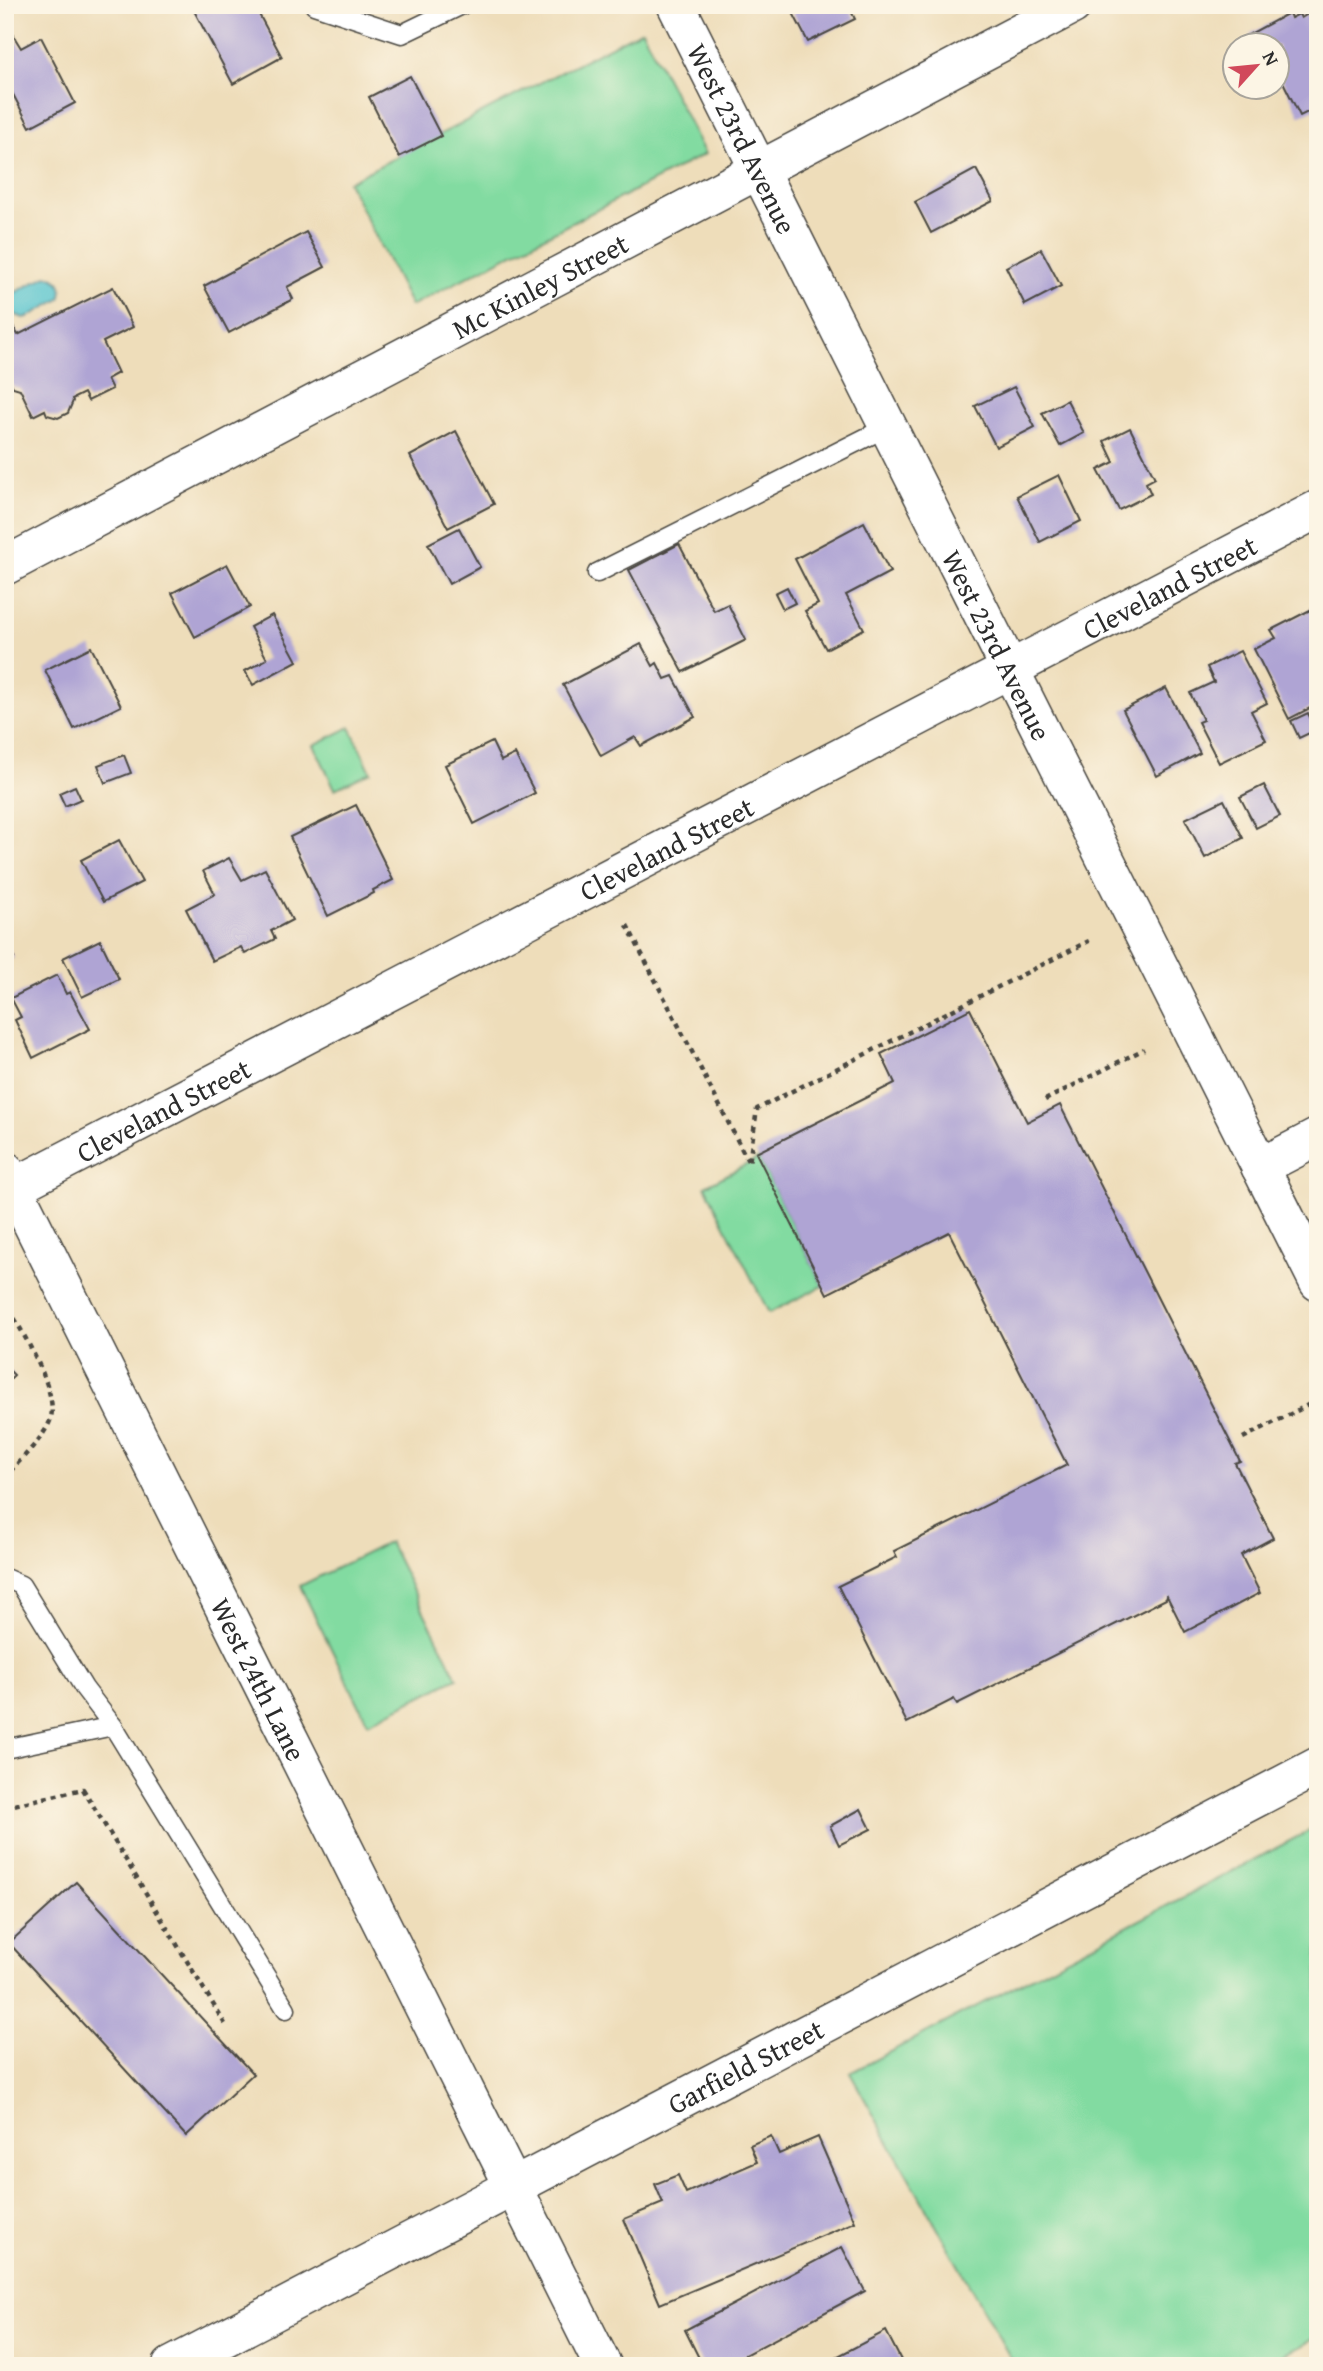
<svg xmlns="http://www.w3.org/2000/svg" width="1323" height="2371" font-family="'Gentium Book Plus',serif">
  <rect width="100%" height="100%" fill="#fcf5e5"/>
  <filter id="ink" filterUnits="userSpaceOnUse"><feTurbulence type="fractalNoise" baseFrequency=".0143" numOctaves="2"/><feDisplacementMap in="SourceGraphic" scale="14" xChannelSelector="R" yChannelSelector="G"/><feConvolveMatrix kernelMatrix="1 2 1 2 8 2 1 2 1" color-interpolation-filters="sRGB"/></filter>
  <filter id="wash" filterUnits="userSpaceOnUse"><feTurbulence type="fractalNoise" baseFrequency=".00686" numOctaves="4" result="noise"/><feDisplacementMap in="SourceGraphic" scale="28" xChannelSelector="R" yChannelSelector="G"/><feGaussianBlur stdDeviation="1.57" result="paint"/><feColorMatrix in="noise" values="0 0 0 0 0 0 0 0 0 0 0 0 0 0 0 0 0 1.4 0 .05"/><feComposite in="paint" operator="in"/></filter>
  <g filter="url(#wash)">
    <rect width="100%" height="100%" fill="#eeddba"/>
    <g fill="#82dba1" stroke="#568366" stroke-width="2">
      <polygon points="642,30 705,154 411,306 348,182"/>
      <polygon points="350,727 371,772 335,789 314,745"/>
      <polygon points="759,1158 823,1286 769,1313 705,1186"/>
      <polygon points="389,1542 457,1678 368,1723 300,1586"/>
      <polygon points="1318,1826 1318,2337 1263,2366 1015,2366 850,2073"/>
    </g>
    <path fill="#58c5cf" stroke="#42787d" stroke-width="2" d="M 46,276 C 59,277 65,287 60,299 L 28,317 L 23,318 L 14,314 L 10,301 L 14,293 Z"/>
    <g id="blocks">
      <g fill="#afa4d4">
        <polygon points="191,5 254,5 282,57 233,84"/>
        <polygon points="785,5 848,5 855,19 808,42 790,7 787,9"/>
        <polygon points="1313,11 1318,21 1318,107 1300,116 1278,72 1278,46 1256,46 1250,34 1289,13 1291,18 1299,14 1301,18"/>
        <polygon points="13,35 21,48 41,37 75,103 30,127 5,79 5,39"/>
        <polygon points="410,76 441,136 399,157 369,97"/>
        <polygon points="976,169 993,201 931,233 915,202"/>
        <polygon points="306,232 325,267 287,287 293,299 229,333 204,286"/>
        <polygon points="1041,249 1061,286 1025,305 1006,267"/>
        <polygon points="113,287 133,327 103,342 118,373 107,379 112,389 88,401 84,393 72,399 73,401 68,413 58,418 47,415 45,410 33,416 20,389 13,387 7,376 10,368 5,361 5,311 18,335"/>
        <polygon points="1014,387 1035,427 996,447 975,406"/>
        <polygon points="1067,400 1084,433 1060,446 1042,413"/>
        <polygon points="1130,428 1155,478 1146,483 1151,494 1119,510 1098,470 1114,462 1104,441"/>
        <polygon points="456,431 494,504 448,528 410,456"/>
        <polygon points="1059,475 1081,521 1040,542 1017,496"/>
        <polygon points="864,522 890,572 846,595 864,629 826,649 805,611 818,604 795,559"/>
        <polygon points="459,528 480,567 449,584 428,544"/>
        <polygon points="679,544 714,611 728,604 746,640 683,672 629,570"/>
        <polygon points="227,564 250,607 195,637 172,593"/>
        <polygon points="787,587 795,603 783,609 775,593"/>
        <polygon points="1318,606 1318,704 1289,719 1254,649 1276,638 1271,630"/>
        <polygon points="272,615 297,661 253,685 245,671 267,659 250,627"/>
        <polygon points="641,644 653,666 657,663 665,679 673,676 695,717 641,746 635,737 601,756 563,685"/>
        <polygon points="91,647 121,706 74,729 45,670"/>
        <polygon points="1240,651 1267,703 1251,711 1266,740 1219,763 1198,722 1203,720 1190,693 1214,682 1207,667"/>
        <polygon points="1166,688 1200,753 1157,776 1123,710"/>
        <polygon points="1308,713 1316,730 1299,738 1291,721"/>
        <polygon points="492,742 501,761 515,754 535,793 474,824 445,765"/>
        <polygon points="124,755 131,773 105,783 98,765"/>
        <polygon points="1264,785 1280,816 1256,828 1240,797"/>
        <polygon points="75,786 81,799 65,806 59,793"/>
        <polygon points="1224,800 1243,838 1205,858 1185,819"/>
        <polygon points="356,805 393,880 373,890 374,893 328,916 290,837"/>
        <polygon points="119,840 142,882 103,902 81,860"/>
        <polygon points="229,858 242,880 265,869 292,920 271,931 275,939 245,954 241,947 212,961 186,909 215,894 203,871"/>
        <polygon points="100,940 119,979 82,997 63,958"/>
        <polygon points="5,941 14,958 5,962"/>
        <polygon points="57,975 66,994 70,992 90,1029 33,1058 15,1020 21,1017 11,998"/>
        <polygon points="970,1009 1027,1122 1060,1105 1240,1461 1235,1463 1273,1538 1241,1555 1260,1593 1185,1632 1167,1596 1166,1599 957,1704 954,1699 907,1723 838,1586 897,1557 894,1551 1067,1465 949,1232 827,1294 756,1153 895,1083 881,1054"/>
        <polygon points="5,1366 14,1375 5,1384"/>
        <polygon points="861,1809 871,1829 839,1845 830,1826"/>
        <polygon points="76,1882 253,2074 186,2136 9,1943"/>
        <polygon points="771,2136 779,2154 818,2137 855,2222 660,2304 624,2219 663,2203 655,2184 678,2175 686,2193 757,2162 750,2145"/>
        <polygon points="842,2247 865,2291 724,2366 703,2366 685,2330"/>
        <polygon points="886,2331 904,2366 819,2366"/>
      </g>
    </g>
  </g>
  <g filter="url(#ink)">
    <use href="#blocks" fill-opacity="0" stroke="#484640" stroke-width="2"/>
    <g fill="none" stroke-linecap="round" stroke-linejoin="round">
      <defs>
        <g id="service">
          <polyline points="314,5 402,34 462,5"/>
          <polyline points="597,573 889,426"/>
          <polyline points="5,1578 21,1585 84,1688 113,1726"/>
          <polyline points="5,1749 113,1726 286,2009"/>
        </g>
        <g id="minor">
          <path id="s1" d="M 676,5 L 1318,1282"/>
          <path id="s2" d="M 5,566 L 1073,5"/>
          <polyline points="1260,1167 1318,1137"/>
          <path id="s3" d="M 5,1170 L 603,2366"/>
          <path id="s4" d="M 14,1187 L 1318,509"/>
          <path id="s5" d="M 171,2366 L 1318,1766"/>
        </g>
      </defs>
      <use href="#service" stroke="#484640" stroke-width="21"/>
      <use href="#minor" stroke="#484640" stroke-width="40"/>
      <g stroke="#484640" stroke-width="4.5" stroke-dasharray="5 5" stroke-linecap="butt">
        <polyline points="627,925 749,1163 757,1109 1089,941"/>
        <polyline points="1045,1100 1144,1049"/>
        <path d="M 5,1301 C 19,1328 61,1392 50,1421 C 43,1439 18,1462 5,1477"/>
        <polyline points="1243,1438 1318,1400"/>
        <polyline points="5,1807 83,1789 225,2024"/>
      </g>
      <use href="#service" stroke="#fff" stroke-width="18"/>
      <use href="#minor" stroke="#fff" stroke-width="37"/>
    </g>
  </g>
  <g text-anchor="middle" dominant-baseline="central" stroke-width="7" stroke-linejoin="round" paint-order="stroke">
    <g font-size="28" fill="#2b2b2b" stroke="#fcf5e5">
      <text stroke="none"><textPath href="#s1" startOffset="149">West 23rd Avenue</textPath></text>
      <text stroke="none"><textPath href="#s2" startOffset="604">Mc Kinley Street</textPath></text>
      <text stroke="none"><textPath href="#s4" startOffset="1302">Cleveland Street</textPath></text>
      <text stroke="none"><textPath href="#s1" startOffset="716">West 23rd Avenue</textPath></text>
      <text stroke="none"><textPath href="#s4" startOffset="735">Cleveland Street</textPath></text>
      <text stroke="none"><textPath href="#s4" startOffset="168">Cleveland Street</textPath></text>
      <text stroke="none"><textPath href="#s3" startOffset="569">West 24th Lane</textPath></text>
      <text stroke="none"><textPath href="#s5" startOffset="648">Garfield Street</textPath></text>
    </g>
  </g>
  <rect width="1323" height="2371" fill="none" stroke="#fcf5e5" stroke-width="28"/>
  <g transform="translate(1256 66) rotate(63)"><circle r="33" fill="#fcf5e5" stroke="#a8a49b" stroke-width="2"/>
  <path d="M0-5L12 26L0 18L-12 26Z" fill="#d1495b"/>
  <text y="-10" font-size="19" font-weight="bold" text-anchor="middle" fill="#2b2b2b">N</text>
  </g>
</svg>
